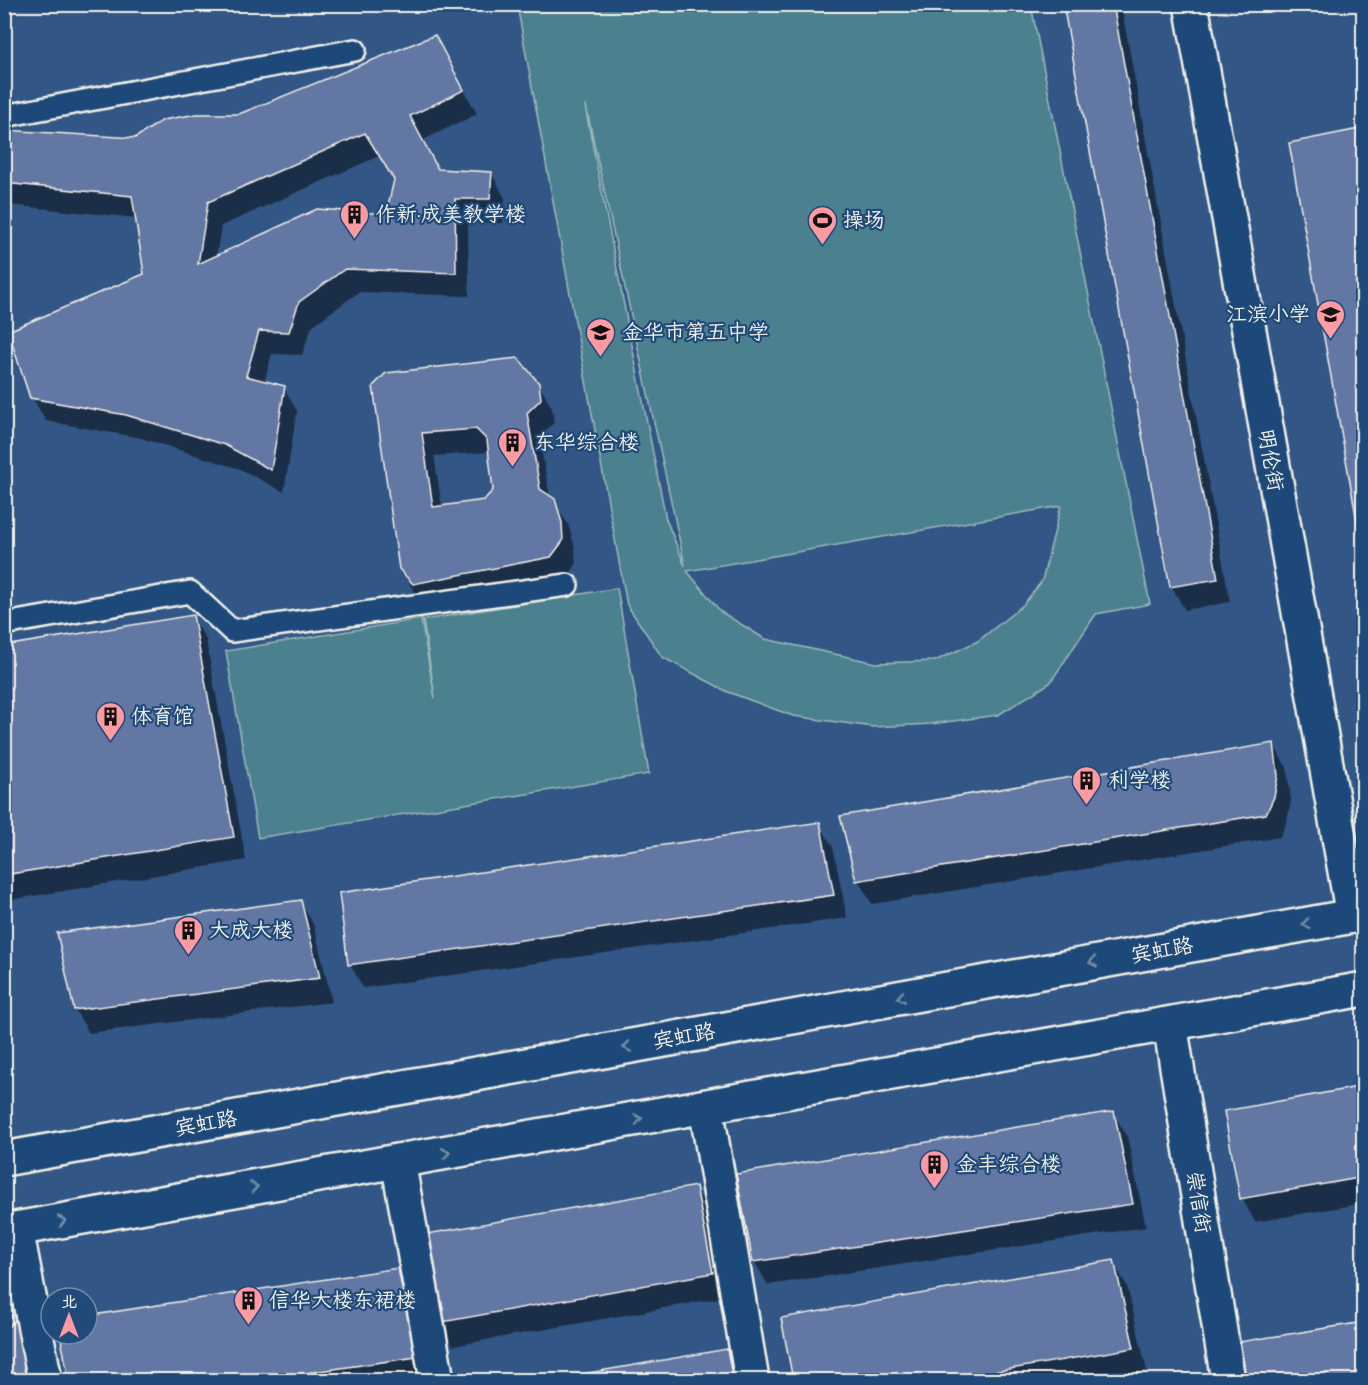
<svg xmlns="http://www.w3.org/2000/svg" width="1368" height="1385" font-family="'Comic Neue','LXGW WenKai TC',sans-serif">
  <rect width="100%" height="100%" fill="#325686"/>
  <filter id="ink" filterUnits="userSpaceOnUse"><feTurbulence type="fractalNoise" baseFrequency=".0167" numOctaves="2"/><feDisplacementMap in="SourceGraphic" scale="12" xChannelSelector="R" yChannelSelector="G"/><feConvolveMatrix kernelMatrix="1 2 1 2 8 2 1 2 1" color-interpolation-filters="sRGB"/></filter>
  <g filter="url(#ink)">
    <g fill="#4c818e" stroke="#a0b9bb" stroke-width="1.5" fill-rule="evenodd">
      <path d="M 517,5 L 1031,5 L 1150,604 L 1096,614 L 1050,683 L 998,715 L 931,724 L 873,727 L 793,716 L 728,692 L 662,657 L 627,605 ZM 585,106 L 586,106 L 685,566 L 666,519 ZM 1061,506 L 1042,581 L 1023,605 L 978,641 L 935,661 L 876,663 L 765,639 L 721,612 L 687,571 Z"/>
      <polygon points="617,588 649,774 258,838 226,651 421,619 435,698 423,620"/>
    </g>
    <g fill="#0007" fill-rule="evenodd">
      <polygon points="1065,4 1121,4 1230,602 1185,610 1171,586"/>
      <polygon points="4,55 13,102 4,104"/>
      <path d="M 448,60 L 477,114 L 423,140 L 439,171 L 492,174 L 505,198 L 503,223 L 468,223 L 469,296 L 359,292 L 312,326 L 302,355 L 272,354 L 264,383 L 284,388 L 297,411 L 284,492 L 240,469 L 141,438 L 46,421 L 32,397 L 146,275 L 137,218 L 9,205 L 4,198 L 4,132 L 135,139 L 239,115 ZM 379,156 L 395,181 L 387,215 L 216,257 L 221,226 Z"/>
      <path d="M 538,383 L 552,408 L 554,423 L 539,437 L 550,497 L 568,524 L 575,548 L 576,565 L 565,581 L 428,607 L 415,593 L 401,568 L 375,386 ZM 490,452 L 495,490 L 485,501 L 442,507 L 434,456 Z"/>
      <polygon points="193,617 206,640 246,860 4,901 4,648"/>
      <polygon points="1273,744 1287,768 1291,801 1287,821 1280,837 872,904 858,880"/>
      <polygon points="819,824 833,847 847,918 363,988 350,964"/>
      <polygon points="301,902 314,926 332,1002 89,1033 75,1010"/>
      <polygon points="1364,1088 1364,1203 1255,1222 1242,1198"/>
      <polygon points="1113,1113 1127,1136 1146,1227 768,1285 754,1261"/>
      <polygon points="695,1188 709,1211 725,1297 453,1346 439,1322"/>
      <polygon points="1113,1262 1127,1286 1147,1371 1094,1380 794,1380 783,1319"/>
      <polygon points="397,1269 411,1293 429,1380 70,1380 62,1334 87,1334 87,1317"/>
      <polygon points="1364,1323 1364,1380 1248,1380 1241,1343"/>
      <polygon points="726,1351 741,1380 557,1380"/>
    </g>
    <g fill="#6477a4" stroke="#f4f1e8" stroke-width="1.5" fill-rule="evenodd">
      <polygon points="1063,4 1113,4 1218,579 1170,587"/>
      <path d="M 435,35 L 464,90 L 410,116 L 438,169 L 492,172 L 490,199 L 455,199 L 456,273 L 345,269 L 299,302 L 289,332 L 259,331 L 246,376 L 285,386 L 271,470 L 225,445 L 126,415 L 30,398 L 8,331 L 144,274 L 132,196 L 4,183 L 4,130 L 135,138 L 163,120 L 197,114 L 239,114 ZM 365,133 L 394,180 L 386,214 L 317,209 L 198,264 L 208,202 Z"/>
      <polygon points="1364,128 1364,560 1289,143"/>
      <path d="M 518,358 L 539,383 L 541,399 L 527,413 L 540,489 L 555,499 L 562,523 L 563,541 L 551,557 L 413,584 L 399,569 L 373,386 L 386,373 ZM 476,429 L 487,440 L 493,490 L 484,500 L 433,507 L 422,433 Z"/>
      <polygon points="193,615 234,837 4,875 4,646"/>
      <polygon points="1274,743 1278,776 1274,797 1266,814 856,881 840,816"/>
      <polygon points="820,822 834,895 348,965 339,893"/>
      <polygon points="301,900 320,978 74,1010 57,933"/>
      <polygon points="1364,1086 1364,1177 1240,1199 1224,1111"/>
      <polygon points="1114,1111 1133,1204 753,1262 736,1174"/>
      <polygon points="696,1186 713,1273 437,1323 421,1235"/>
      <polygon points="1114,1260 1134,1348 945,1380 793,1380 781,1318"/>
      <polygon points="398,1268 416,1357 258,1380 69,1380 60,1334 87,1334 87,1316"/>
      <polygon points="20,1315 33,1380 4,1380 4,1317"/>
      <polygon points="20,1315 33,1380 4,1380 4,1331"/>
      <polygon points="1364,1322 1364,1380 1246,1380 1239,1342"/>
      <polygon points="727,1349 733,1380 548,1380"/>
    </g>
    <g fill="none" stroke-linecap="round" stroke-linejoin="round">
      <defs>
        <g id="lane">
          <polyline points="4,116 355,50"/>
          <polyline points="4,624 190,592 232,631 567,585"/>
        </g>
        <g id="street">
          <polyline points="1191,4 1353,916"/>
          <polyline points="1170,1024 1228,1380"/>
          <polyline points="706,1107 752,1380"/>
          <polyline points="398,1161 437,1380"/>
          <polyline points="16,1229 45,1380"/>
        </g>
        <g id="secondary">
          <polyline points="4,1159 1364,914"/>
          <polyline points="4,1231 1364,989"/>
        </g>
      </defs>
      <use href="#lane" stroke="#f4f1e8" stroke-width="26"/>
      <use href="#street" stroke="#f4f1e8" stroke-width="38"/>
      <use href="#secondary" stroke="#f4f1e8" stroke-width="38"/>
      <use href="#lane" stroke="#1f4a7a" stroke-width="21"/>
      <use href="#street" stroke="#1f4a7a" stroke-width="33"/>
      <use href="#secondary" stroke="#1f4a7a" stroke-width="33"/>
    </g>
    <defs><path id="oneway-chevron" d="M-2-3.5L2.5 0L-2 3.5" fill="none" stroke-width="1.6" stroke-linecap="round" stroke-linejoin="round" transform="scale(1.5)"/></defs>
    <g stroke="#748da6">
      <use href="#oneway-chevron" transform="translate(1306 924) rotate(170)"/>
      <use href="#oneway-chevron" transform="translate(1093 962) rotate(170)"/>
      <use href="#oneway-chevron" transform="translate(901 997) rotate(170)"/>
      <use href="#oneway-chevron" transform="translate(627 1047) rotate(170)"/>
      <use href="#oneway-chevron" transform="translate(638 1119) rotate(-10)"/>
      <use href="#oneway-chevron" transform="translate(446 1153) rotate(-10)"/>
      <use href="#oneway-chevron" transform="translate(254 1187) rotate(-10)"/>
      <use href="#oneway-chevron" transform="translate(62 1221) rotate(-10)"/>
    </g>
  </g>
  <defs>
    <symbol id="building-pin" viewBox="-11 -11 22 30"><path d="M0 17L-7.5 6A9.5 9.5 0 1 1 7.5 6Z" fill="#ff9aa2" stroke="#1f4a7a"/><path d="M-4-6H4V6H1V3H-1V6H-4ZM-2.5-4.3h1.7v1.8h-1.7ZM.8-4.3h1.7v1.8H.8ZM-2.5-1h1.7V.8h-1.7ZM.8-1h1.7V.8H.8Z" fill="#111"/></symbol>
    <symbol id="stadium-pin" viewBox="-11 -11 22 30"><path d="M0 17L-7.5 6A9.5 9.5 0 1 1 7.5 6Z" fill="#ff9aa2" stroke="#1f4a7a"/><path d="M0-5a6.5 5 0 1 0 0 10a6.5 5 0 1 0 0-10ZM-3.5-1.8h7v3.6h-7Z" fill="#111"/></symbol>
    <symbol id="school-pin" viewBox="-11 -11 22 30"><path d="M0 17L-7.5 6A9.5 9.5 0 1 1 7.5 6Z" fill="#ff9aa2" stroke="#1f4a7a"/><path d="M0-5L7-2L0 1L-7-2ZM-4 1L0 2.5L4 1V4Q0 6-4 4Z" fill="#111"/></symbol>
  </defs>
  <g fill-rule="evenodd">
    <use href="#building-pin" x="338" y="198" width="33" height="45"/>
    <use href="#stadium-pin" x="806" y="204" width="33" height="45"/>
    <use href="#school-pin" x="1314" y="298" width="33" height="45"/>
    <use href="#school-pin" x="584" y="316" width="33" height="45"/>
    <use href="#building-pin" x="496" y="426" width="33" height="45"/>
    <use href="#building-pin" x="94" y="700" width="33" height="45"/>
    <use href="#building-pin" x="1070" y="764" width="33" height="45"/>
    <use href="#building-pin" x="172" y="914" width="33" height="45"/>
    <use href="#building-pin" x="918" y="1148" width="33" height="45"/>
    <use href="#building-pin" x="232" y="1284" width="33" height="45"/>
  </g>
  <g text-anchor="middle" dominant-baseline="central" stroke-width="4.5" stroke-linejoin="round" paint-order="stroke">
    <g font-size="21" fill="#f4f1e8" stroke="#1f4a7a" text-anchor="start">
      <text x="375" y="214">作新·成美教学楼</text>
      <text x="843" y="220">操场</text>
      <text x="1310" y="314" text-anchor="end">江滨小学</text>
      <text x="622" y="332">金华市第五中学</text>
      <text x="534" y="442">东华综合楼</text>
      <text x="131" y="716">体育馆</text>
      <text x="1108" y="780">利学楼</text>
      <text x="209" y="930">大成大楼</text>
      <text x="956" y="1164">金丰综合楼</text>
      <text x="269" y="1300">信华大楼东裙楼</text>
    </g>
    <g font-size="21" fill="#f4f1e8" stroke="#1f4a7a">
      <text transform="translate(1271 460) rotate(80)">明伦街</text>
      <text transform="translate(1162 950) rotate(-10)">宾虹路</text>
      <text transform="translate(684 1036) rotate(-10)">宾虹路</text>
      <text transform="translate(206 1123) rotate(-10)">宾虹路</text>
      <text transform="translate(1199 1202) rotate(81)">崇信街</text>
    </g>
  </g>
  <rect width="1368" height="1385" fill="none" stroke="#1f4a7a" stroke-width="24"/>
  <rect x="12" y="12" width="1344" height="1361" fill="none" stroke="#f4f1e8" stroke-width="2" filter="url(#ink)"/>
  <g transform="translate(69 1316)"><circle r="28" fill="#1f4a7a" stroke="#748da6" stroke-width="1.5"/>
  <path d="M0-4.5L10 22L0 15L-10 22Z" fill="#ff9aa2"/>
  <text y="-9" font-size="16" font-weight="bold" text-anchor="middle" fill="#f4f1e8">北</text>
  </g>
</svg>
